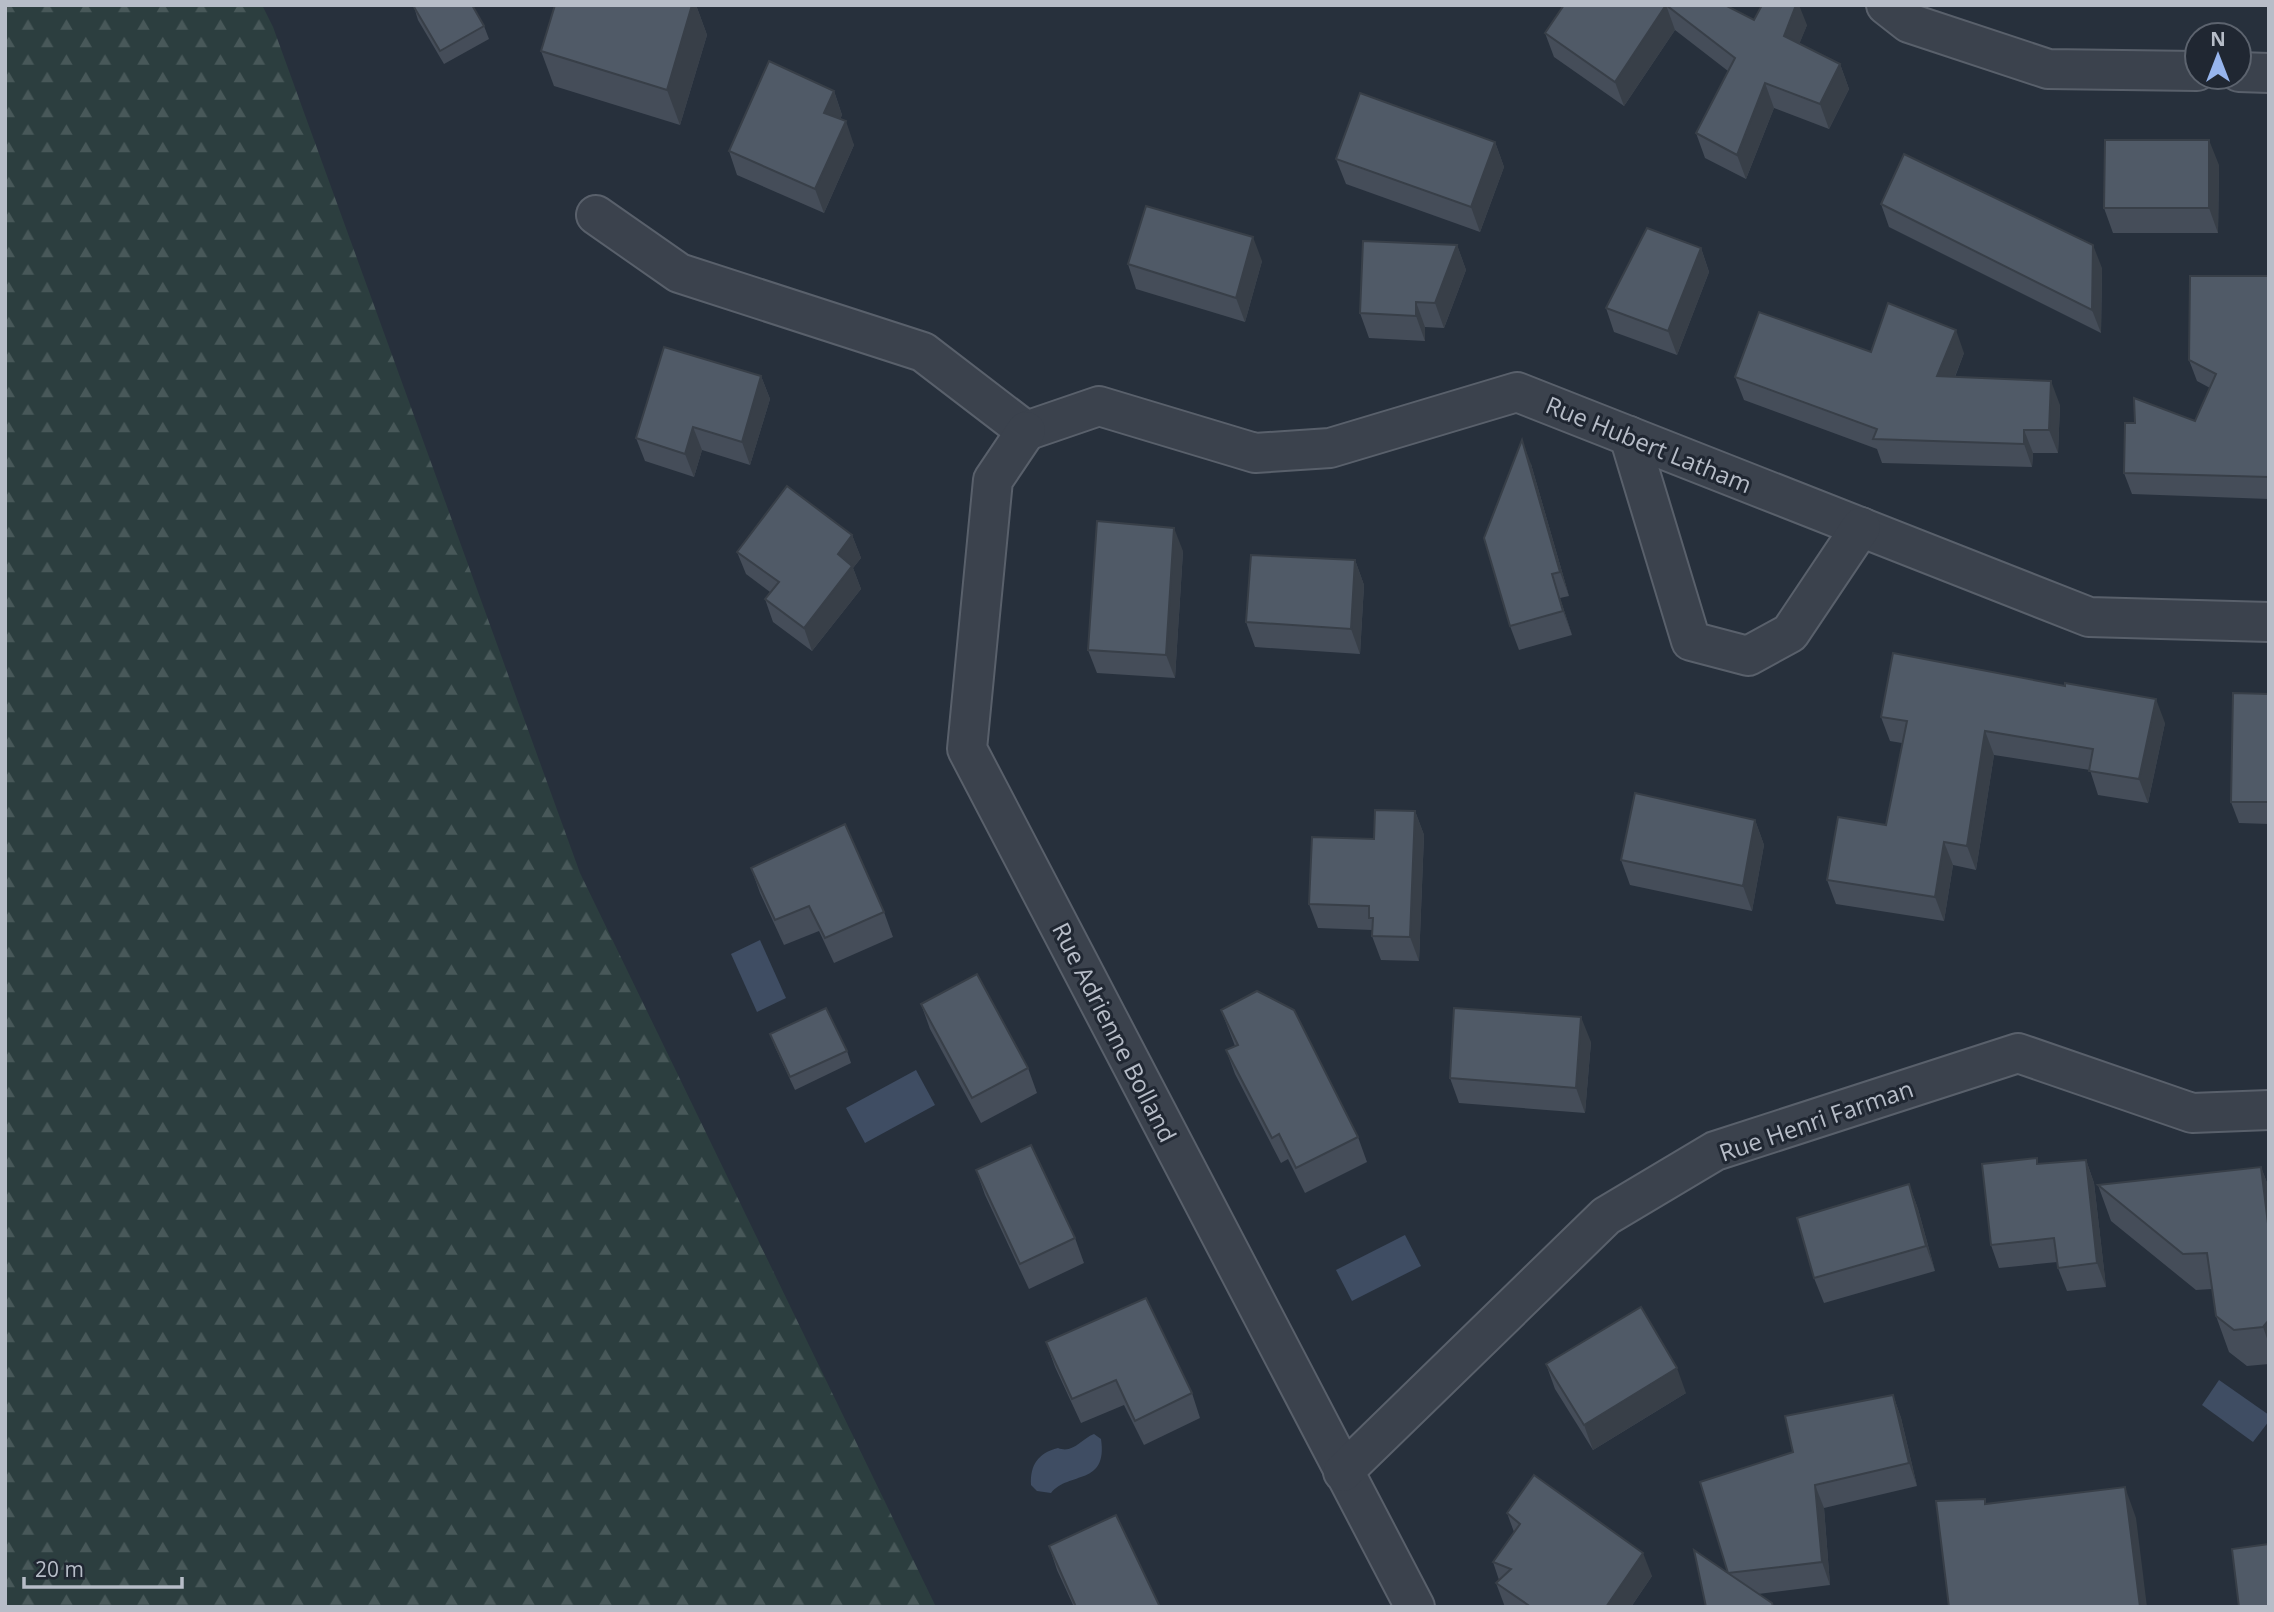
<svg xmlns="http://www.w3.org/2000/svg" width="2274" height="1612" font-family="'Open Sans',sans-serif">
  <defs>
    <pattern id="forest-firs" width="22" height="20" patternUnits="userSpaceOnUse" patternTransform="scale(1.75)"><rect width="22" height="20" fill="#2c3e3f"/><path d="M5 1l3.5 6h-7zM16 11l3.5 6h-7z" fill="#485859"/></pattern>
  </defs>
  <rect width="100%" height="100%" fill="#27303c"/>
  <polygon fill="url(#forest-firs)" points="5,5 262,5 273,27 580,873 936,1607 5,1607"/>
  <g fill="#3f4d63">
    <polygon points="760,940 786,998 757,1012 731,954"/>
    <polygon points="916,1070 935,1105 865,1143 846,1108"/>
    <polygon points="1405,1235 1421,1266 1352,1301 1336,1270"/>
    <polygon points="2219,1380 2269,1415 2269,1421 2253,1442 2202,1405"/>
    <path d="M 1094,1434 L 1101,1439 C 1108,1486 1069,1471 1051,1493 L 1037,1491 L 1031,1485 C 1030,1465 1038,1453 1058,1448 C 1073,1454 1081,1439 1094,1434 Z"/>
  </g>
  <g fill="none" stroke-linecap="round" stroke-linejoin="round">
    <defs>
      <g id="minor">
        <polyline points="1886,5 1909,23 2048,69 2197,71"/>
        <polyline points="2239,72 2269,73"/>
        <polyline points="596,215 679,273 923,352 1026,431"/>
        <polyline points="1026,431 1099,406 1255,453 1330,448 1517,392 2089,617 2269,622"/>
        <polyline points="1026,431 993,480 967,749 1415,1607"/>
        <polyline points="1629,436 1691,641 1748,656 1790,633 1861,527"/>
        <polyline points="1343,1472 1606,1216 1715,1151 2018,1053 2192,1113 2269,1110"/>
      </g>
    </defs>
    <use href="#minor" stroke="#59606b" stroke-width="42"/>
    <use href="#minor" stroke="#3b424d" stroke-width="38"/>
  </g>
  <g fill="#454d59">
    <polygon points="555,5 696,5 707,35 680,125 554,86 541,51"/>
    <polygon points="1564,5 1725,5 1754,20 1807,25 1799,44 1840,64 1849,89 1829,129 1774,108 1746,179 1705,158 1696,133 1728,71 1675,30 1624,106 1554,57 1545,33"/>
    <polygon points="414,7 484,26 489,39 444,64 418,20"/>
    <polygon points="834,91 842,115 840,119 854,145 824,213 737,175 729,151"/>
    <polygon points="1495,142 1504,167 1480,232 1346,184 1336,159"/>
    <polygon points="2219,165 2218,233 2113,233 2104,208"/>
    <polygon points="1881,204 2102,268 2101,333 1889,227"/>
    <polygon points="1457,245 1466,270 1444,328 1425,327 1425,341 1369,338 1360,313"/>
    <polygon points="1701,248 1709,272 1677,355 1614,332 1606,308"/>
    <polygon points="1262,261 1245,322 1136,289 1128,264"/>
    <polygon points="2269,276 2269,499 2132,494 2124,473 2195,421 2210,388 2197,381 2189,360"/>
    <polygon points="1871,352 1964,353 1955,377 2060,405 2058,453 2033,453 2032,467 1882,463 1877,449 1744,400 1735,377"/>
    <polygon points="761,376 770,399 750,465 702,450 694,477 645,461 636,438"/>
    <polygon points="1531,464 1569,596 1560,598 1572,635 1519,650 1510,626"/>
    <polygon points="852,535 861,558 853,568 861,589 812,651 773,622 765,599 770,592 746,574 737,552"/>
    <polygon points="1183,551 1175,678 1097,673 1088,650"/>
    <polygon points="1355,560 1364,585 1360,654 1255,647 1246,622"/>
    <polygon points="2269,694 2269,824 2239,823 2231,802"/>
    <polygon points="1881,717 2165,723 2148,803 2098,795 2090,770 1994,755 1976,870 1953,865 1944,921 1836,904 1827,880 1886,825 1902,743 1890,741"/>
    <polygon points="1415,811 1424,835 1419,961 1381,960 1372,936 1372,930 1318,928 1309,904 1374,839"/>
    <polygon points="1755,820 1764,845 1752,911 1630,885 1621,860"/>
    <polygon points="751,868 884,912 893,937 834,963 819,931 784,945 760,893"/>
    <polygon points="921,1004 1028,1068 1037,1093 981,1123 930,1029"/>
    <polygon points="1221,1010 1358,1137 1367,1162 1305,1193 1288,1159 1281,1163 1235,1074 1226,1050 1235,1046"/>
    <polygon points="770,1034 847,1051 851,1063 795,1090 775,1047"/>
    <polygon points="1591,1042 1585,1113 1459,1103 1450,1078"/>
    <polygon points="2086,1160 2094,1183 2106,1287 2067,1291 2058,1268 2057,1262 1999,1268 1991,1245 2039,1164"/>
    <polygon points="2261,1167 2269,1188 2269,1364 2247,1366 2229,1352 2216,1316 2212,1289 2196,1290 2111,1221 2098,1185"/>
    <polygon points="976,1170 1075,1238 1084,1263 1029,1289 985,1195"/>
    <polygon points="1909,1184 1918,1209 1935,1271 1824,1303 1814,1278"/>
    <polygon points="1046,1342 1192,1393 1200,1418 1144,1445 1124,1405 1081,1423 1055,1367"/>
    <polygon points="1546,1364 1686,1393 1593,1450 1555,1389"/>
    <polygon points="1893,1395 1901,1418 1917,1486 1824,1508 1830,1585 1758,1594 1728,1573 1793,1452"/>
    <polygon points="1507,1513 1652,1576 1631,1607 1505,1607 1496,1583 1499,1580 1493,1562 1514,1532"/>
    <polygon points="1049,1546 1160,1607 1074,1607 1057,1570"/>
  </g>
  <g fill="#383f48">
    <polygon points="679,5 696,5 707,35 680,125 667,90"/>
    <polygon points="1666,5 1675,30 1624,106 1615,82"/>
    <polygon points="1796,5 1799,5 1807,25 1793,60 1784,36"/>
    <polygon points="1840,64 1849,89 1829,129 1820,104"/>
    <polygon points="1765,83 1774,108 1746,179 1737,155"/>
    <polygon points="834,91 842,115 832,137 824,113"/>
    <polygon points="846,121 854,145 824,213 815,189"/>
    <polygon points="2209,140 2219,165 2218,233 2209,208"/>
    <polygon points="1495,142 1504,167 1480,232 1471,207"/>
    <polygon points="1253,237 1262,261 1245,322 1236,298"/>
    <polygon points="1457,245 1466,270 1444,328 1435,303"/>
    <polygon points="2093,245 2102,268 2101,333 2092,310"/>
    <polygon points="1701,248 1709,272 1677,355 1668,331"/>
    <polygon points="1416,302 1425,327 1425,341 1416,316"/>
    <polygon points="1956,330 1964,353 1946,399 1937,376"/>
    <polygon points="761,376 770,399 750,465 742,442"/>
    <polygon points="2051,381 2060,405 2058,453 2049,430"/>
    <polygon points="693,427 702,450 694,477 685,454"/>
    <polygon points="2024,430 2033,453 2032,467 2024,444"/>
    <polygon points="1522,440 1531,464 1569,596 1560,572"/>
    <polygon points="1174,528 1183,551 1175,678 1166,655"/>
    <polygon points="852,535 861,558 853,568 861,589 812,651 804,628 838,554"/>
    <polygon points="1355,560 1364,585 1360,654 1351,629"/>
    <polygon points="1552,574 1560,598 1572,635 1563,611"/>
    <polygon points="2156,699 2165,723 2148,803 2139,779"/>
    <polygon points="1985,731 1994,755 1976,870 1967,846"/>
    <polygon points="1415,811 1424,835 1419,961 1410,937"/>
    <polygon points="1755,820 1764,845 1752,911 1743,886"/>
    <polygon points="1944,842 1953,865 1944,921 1935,897"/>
    <polygon points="1581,1017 1591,1042 1585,1113 1576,1088"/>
    <polygon points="2086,1160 2094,1183 2106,1287 2097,1263"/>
    <polygon points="2261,1167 2269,1188 2269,1232"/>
    <polygon points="1909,1184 1918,1209 1935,1271 1926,1246"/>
    <polygon points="2269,1320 2269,1344 2263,1327"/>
    <polygon points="1677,1368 1686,1393 1593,1450 1584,1425"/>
    <polygon points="1893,1395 1901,1418 1917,1486 1909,1463"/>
    <polygon points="1815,1485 1824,1508 1830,1585 1822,1562"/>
    <polygon points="2125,1487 2136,1518 2147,1607 2140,1607"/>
    <polygon points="1643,1553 1652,1576 1631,1607 1606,1607"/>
  </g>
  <g fill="#505a67" stroke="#383f48" stroke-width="2">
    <polygon points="416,5 472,5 484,26 440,51 414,7"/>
    <polygon points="555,5 692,5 667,90 541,51"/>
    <polygon points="1564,5 1725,5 1754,20 1762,5 1796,5 1784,36 1840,64 1820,104 1765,83 1737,155 1696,133 1735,58 1666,5 1615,82 1545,33"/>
    <polygon points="769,61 834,91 824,113 846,121 815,189 729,151"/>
    <polygon points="1360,93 1495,142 1471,207 1336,159"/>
    <polygon points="2105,140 2209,140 2209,208 2104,208"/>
    <polygon points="1904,154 2093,245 2092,310 1881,204"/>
    <polygon points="1146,206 1253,237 1236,298 1128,264"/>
    <polygon points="1647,228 1701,248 1668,331 1606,308"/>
    <polygon points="1363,241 1457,245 1435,303 1416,302 1416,316 1360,313"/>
    <polygon points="2190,276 2269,276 2269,477 2124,473 2125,423 2135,423 2134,398 2195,421 2216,374 2189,360"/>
    <polygon points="1888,303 1956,330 1937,376 2051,381 2049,430 2024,430 2024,444 1873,439 1877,429 1735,377 1759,312 1871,352"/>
    <polygon points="664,347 761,376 742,442 693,427 685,454 636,438"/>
    <polygon points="1522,440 1560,572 1552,574 1563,611 1510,626 1484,538"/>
    <polygon points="787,486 852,535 838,554 852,566 804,628 765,599 779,582 737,552"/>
    <polygon points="1097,521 1174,528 1166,655 1088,650"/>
    <polygon points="1251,555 1355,560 1351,629 1246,622"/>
    <polygon points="1893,653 2065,686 2065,683 2156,699 2139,779 2089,771 2093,749 1985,731 1967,846 1944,842 1935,897 1827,880 1838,817 1886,825 1907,721 1881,717"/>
    <polygon points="2233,693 2269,694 2269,802 2231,802"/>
    <polygon points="1635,793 1755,820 1743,886 1621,860"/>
    <polygon points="1375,810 1415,811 1410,937 1372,936 1373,918 1369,918 1369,906 1309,904 1312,837 1374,839"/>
    <polygon points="845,824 884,912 825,938 809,906 775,920 751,868"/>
    <polygon points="977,974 1028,1068 972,1098 921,1004"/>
    <polygon points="1257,991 1294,1010 1358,1137 1296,1168 1279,1134 1272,1138 1226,1050 1238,1045 1221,1010"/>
    <polygon points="826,1008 847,1051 790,1077 770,1034"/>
    <polygon points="1454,1008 1581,1017 1576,1088 1450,1078"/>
    <polygon points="1031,1145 1075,1238 1020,1264 976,1170"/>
    <polygon points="2037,1158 2037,1164 2086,1160 2097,1263 2058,1268 2054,1238 1991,1245 1982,1164"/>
    <polygon points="2261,1167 2269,1232 2269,1320 2263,1327 2234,1330 2216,1316 2207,1253 2183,1254 2098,1185"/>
    <polygon points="1909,1184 1926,1246 1814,1278 1797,1218"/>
    <polygon points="1146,1298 1192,1393 1135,1421 1116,1380 1072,1399 1046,1342"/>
    <polygon points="1641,1307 1677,1368 1584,1425 1546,1364"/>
    <polygon points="1893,1395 1909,1463 1815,1485 1822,1562 1728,1573 1700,1482 1793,1452 1785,1416"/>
    <polygon points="1534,1475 1643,1553 1606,1607 1531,1607 1496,1583 1511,1569 1493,1562 1520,1524 1507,1513"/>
    <polygon points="2125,1487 2140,1607 1949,1607 1936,1501 1985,1499 1985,1504"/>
    <polygon points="1116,1515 1160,1607 1076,1607 1049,1546"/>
    <polygon points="2269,1544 2269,1607 2239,1607 2232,1549"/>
    <polygon points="1694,1550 1772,1603 1773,1607 1706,1607"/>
  </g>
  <g text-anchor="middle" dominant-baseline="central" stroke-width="6" stroke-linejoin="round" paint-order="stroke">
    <g font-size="24" fill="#b7bdc8" stroke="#202732">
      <text transform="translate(1649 444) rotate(22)">Rue Hubert Latham</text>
      <text transform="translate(1115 1032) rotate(63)">Rue Adrienne Bolland</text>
      <text transform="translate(1816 1120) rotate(-19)">Rue Henri Farman</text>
    </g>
  </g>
  <rect width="2274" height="1612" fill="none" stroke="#b7bdc8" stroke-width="14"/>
  <g transform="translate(2218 56)"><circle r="33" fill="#202732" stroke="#5c636e" stroke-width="2"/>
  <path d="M0-5L12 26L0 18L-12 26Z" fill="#97b5ed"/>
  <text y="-10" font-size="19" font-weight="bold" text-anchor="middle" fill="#b7bdc8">N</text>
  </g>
  <path d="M24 1577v10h158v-10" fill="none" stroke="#b7bdc8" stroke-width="3.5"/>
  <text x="35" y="1577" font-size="21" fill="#b7bdc8" stroke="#202732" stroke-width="5" paint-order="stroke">20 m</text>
</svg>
